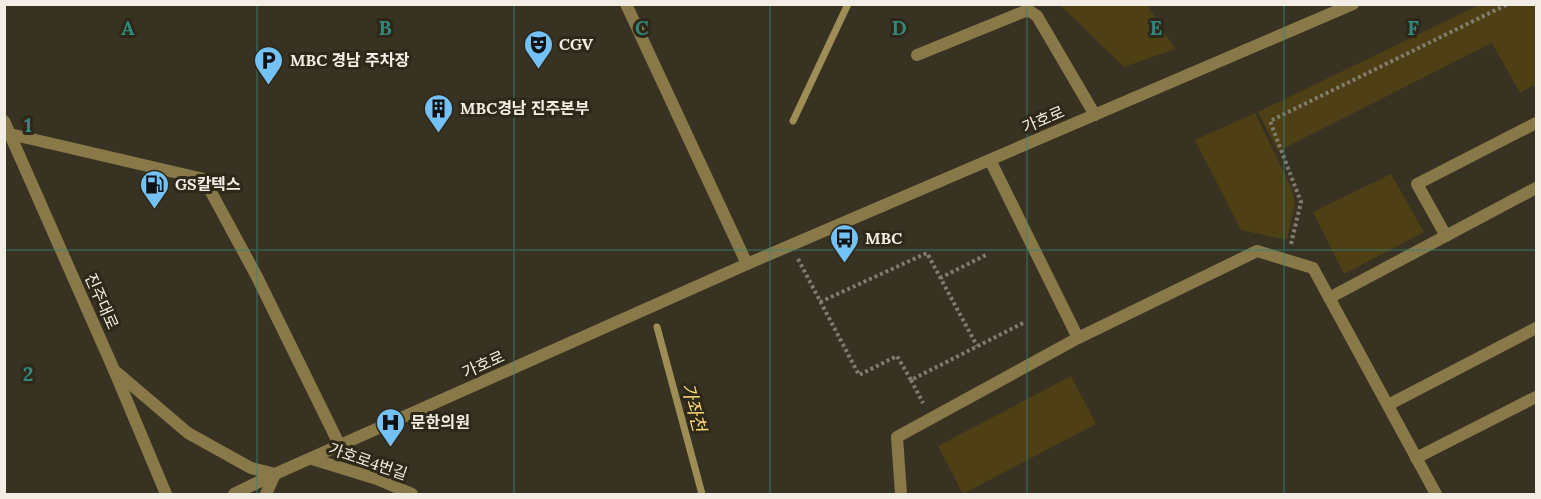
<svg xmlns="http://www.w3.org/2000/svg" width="1541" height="499" font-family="Lora,'Noto Sans KR',serif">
  <rect width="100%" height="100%" fill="#373222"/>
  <g fill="#4e4014">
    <polygon points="1060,5 1147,5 1175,49 1124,67"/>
    <polygon points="1479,5 1536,5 1536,90 1533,85 1520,93 1492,43 1278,151 1258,112"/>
    <polygon points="1255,113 1291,187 1295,202 1287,240 1241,230 1195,140"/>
    <polygon points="1391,174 1424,232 1344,274 1313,212"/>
    <polygon points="1071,376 1096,424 963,494 938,446"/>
  </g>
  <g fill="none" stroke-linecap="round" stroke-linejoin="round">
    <g stroke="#9f8d56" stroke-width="7">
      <polyline points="793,121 848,4"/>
      <polyline points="657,327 702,494"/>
    </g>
    <g stroke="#807c6e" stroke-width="4" stroke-dasharray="3 3" stroke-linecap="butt">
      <polyline points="1291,244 1301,202 1270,121 1508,4"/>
      <polyline points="798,259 859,375 897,356 911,380 1025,322"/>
      <polyline points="940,278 988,254"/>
      <polyline points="820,302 927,253 977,346"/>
      <polyline points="911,380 923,403"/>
    </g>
    <g stroke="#897848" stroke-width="12">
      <polyline points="917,55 1028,10 1037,16 1095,115"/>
      <polyline points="990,160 1078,338 1257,251 1313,268 1436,494"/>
      <polyline points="1446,236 1417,184 1536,123"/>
      <polyline points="1329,298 1536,188"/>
      <polyline points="1388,405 1536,328"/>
      <polyline points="1416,458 1536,397"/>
      <polyline points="901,494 897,437 1078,338"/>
    </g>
    <g stroke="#897848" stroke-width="12">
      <polyline points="626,4 747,264"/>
      <polyline points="10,134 204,179 256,275 340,446"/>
      <polyline points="114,370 188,433 251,468 275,474 266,494"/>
      <polyline points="312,459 377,479 412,494"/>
    </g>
    <g stroke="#897848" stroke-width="12">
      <polyline points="4,121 114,370 166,494"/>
      <polyline points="234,494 275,474 747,264 1353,4"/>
    </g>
  </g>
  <path fill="none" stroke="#318880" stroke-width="1.5" stroke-opacity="0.55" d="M 257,4 L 257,494M 514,4 L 514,494M 770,4 L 770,494M 1027,4 L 1027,494M 1284,4 L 1284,494M 4,250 L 1536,250"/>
  <defs>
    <symbol id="theatre-pin" viewBox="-11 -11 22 30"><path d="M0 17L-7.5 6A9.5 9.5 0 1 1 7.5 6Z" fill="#73c1f5" stroke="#2d2818"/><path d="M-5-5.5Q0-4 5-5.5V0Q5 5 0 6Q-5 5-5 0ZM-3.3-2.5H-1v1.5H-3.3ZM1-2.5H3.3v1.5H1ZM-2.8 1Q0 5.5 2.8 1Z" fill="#111"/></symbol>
    <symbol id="parking-pin" viewBox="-11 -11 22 30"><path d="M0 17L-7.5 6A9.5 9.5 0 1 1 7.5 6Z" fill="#73c1f5" stroke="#2d2818"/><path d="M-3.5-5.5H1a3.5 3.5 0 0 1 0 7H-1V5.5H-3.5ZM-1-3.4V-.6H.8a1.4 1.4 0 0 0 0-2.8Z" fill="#111"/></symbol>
    <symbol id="building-pin" viewBox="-11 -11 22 30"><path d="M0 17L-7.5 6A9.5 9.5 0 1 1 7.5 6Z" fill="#73c1f5" stroke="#2d2818"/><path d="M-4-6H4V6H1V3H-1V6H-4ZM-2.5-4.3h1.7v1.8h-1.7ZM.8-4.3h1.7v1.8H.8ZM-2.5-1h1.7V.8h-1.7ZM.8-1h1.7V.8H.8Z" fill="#111"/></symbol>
    <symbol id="fuel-pin" viewBox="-11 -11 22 30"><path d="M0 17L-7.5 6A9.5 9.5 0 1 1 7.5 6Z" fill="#73c1f5" stroke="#2d2818"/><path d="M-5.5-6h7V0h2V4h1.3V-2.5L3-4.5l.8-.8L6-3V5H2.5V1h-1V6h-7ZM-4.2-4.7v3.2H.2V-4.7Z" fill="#111"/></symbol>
    <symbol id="bus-pin" viewBox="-11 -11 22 30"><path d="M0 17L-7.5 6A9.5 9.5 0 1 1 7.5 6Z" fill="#73c1f5" stroke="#2d2818"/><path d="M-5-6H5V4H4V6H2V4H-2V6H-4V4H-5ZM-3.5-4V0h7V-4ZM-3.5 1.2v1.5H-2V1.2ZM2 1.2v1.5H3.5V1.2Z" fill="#111"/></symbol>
    <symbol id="hospital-pin" viewBox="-11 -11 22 30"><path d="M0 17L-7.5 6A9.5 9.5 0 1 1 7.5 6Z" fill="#73c1f5" stroke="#2d2818"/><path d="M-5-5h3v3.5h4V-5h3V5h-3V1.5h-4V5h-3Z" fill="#111"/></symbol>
  </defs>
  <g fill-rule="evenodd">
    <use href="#theatre-pin" x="522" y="28" width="33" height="45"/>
    <use href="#parking-pin" x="252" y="44" width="33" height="45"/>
    <use href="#building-pin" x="422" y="92" width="33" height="45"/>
    <use href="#fuel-pin" x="138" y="168" width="33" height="45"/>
    <use href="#bus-pin" x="828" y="222" width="33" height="45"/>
    <use href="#hospital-pin" x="374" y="406" width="33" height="45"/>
  </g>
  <g text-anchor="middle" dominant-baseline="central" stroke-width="6" stroke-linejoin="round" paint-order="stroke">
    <g font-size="16" font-weight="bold" fill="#f2eee5" stroke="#2d2818" text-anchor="start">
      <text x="559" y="44">CGV</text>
      <text x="290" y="60">MBC 경남 주차장</text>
      <text x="460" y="108">MBC경남 진주본부</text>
      <text x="175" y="184">GS칼텍스</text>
      <text x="865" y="238">MBC</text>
      <text x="411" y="422">문한의원</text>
    </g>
    <g font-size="16" fill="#f2eee5" stroke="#2d2818">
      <text transform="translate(1043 119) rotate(-23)">가호로</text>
      <text transform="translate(102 301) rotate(66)">진주대로</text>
      <text transform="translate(483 364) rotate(-24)">가호로</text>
      <text transform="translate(368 461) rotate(19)">가호로4번길</text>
    </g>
    <g font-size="18" font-style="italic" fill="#fcd977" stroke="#2d2818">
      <text transform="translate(694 407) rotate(75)">가좌천</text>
    </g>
  </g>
  <g font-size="20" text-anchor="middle" font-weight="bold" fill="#318880" stroke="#2d2818" stroke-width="6" stroke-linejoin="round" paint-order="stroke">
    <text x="128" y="35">A</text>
    <text x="385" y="35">B</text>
    <text x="642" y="35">C</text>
    <text x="899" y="35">D</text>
    <text x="1156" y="35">E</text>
    <text x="1413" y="35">F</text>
    <text x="28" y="132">1</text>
    <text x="28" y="381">2</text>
  </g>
  <rect width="1541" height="499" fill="none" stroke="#f2eee5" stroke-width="12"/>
</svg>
